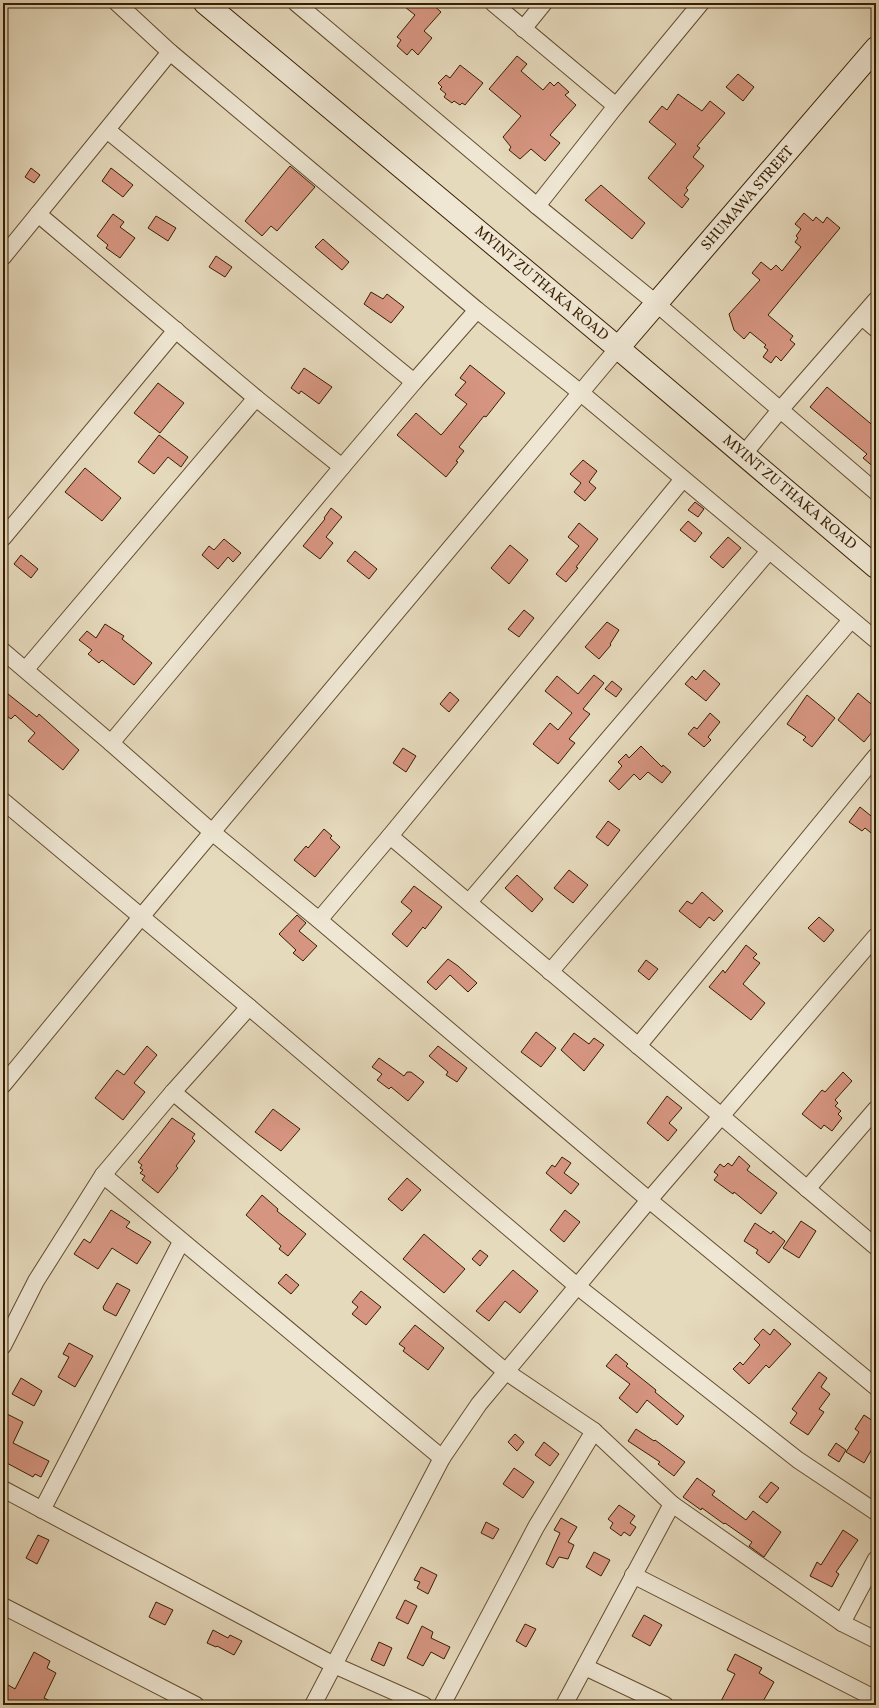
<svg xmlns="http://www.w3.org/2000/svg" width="879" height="1708" font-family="Vollkorn,serif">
  <rect width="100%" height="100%" fill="#e6dabd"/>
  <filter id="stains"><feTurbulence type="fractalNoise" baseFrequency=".005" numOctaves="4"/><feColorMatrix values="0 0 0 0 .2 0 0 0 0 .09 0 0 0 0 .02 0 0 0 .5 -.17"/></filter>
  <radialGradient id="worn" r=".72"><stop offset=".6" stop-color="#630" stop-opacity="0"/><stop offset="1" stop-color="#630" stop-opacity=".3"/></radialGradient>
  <g fill="#d69581" stroke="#371e00">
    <polygon points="400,3 431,3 441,12 424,31 432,38 418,55 412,49 407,55 397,46 401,40 397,37 415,15"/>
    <polygon points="517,56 527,64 521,71 543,90 550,82 554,86 558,82 569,92 565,95 576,105 550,135 560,143 545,161 531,149 520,159 509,150 511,147 503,137 521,116 489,89"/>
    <polygon points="460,65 483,83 465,105 462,103 460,105 454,101 452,103 444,97 446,94 440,89 442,87 438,83 446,75 450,78"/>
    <polygon points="738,74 754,87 743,101 726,87"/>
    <polygon points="678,94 702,111 710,101 725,113 697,146 700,148 693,157 704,166 686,188 688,190 684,195 689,199 682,208 648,178 676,144 649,122 662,106 667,110"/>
    <polygon points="290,166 315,187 277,231 271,226 262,236 245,221"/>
    <polygon points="31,168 40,175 34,183 25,177"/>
    <polygon points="111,168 133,185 123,197 102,181"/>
    <polygon points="601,185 645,223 632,239 585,200"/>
    <polygon points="804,213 813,221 816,217 823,223 827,217 840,228 768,315 793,336 790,340 795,344 781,361 776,356 771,363 763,357 768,350 764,347 766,345 750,332 744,339 734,330 729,314 760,280 752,273 761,262 771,270 776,265 782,271 801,247 795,242 798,238 796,236 801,229 795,224"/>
    <polygon points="113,214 124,222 120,227 135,238 120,258 106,248 108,245 97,236"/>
    <polygon points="156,216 176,228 168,241 148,228"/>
    <polygon points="323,239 349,262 342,270 315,247"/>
    <polygon points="216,256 232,267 225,277 209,267"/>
    <polygon points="371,292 383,299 387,294 404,307 391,323 364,304"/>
    <polygon points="470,365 505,393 486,417 484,416 459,447 464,451 456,461 458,462 446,477 397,435 416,413 441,435 443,433 467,404 455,395 466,382 460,378"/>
    <polygon points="304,368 332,387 319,404 301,391 299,394 291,388"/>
    <polygon points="158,383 184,403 160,433 134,413"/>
    <polygon points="827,387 876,428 876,469 863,458 867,454 810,407"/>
    <polygon points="159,435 188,457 181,467 168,457 154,474 138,462"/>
    <polygon points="583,460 597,471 589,482 596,488 585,501 574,492 581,483 570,474"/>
    <polygon points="85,468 121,498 102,521 65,492"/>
    <polygon points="695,502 704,509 698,517 688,510"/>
    <polygon points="331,508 342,517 326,537 333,543 320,559 303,546 325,519 324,518"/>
    <polygon points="688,521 702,533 695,542 680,530"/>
    <polygon points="579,523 598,539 576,567 578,568 566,582 556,574 579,546 568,537"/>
    <polygon points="728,537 741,548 723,568 710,557"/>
    <polygon points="224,539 241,553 233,562 228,557 218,569 202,555 209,546 214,550"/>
    <polygon points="510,545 528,560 509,584 491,568"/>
    <polygon points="355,551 377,569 369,579 347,561"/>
    <polygon points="21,555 38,569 31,578 14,564"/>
    <polygon points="524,610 534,618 519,637 508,629"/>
    <polygon points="607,622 619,630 610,644 611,645 599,659 585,647"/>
    <polygon points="105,624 124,636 122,639 152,663 134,685 102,660 99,663 88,654 92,650 79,640 87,631 96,638"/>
    <polygon points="704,670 720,684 706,701 685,684 692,676 696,680"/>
    <polygon points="594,675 604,683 583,709 590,714 569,739 575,743 558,764 533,744 550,723 558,730 572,713 545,691 557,676 578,694"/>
    <polygon points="612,681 622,689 616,697 605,689"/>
    <polygon points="3,690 37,717 39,714 79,750 63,770 28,741 35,733 15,715 11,719 3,713"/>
    <polygon points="450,692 459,700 449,712 440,704"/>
    <polygon points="858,693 876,708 876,727 864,742 838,720"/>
    <polygon points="807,695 835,718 812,747 803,740 806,737 787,724"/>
    <polygon points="710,713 720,722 708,737 711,740 704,747 688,734 694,727 697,729"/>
    <polygon points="641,746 662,767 663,765 671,772 662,783 648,772 640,780 634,774 619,790 609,781 622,766 618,762 626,754 629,758"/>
    <polygon points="403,748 416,756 406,772 393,763"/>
    <polygon points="860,807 876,820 876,837 865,828 862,831 849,822"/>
    <polygon points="608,821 620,830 608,846 596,837"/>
    <polygon points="324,829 332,836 330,838 340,847 315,877 294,860 306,846 308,848"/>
    <polygon points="569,870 588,885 573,903 554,888"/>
    <polygon points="517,875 543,899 532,912 505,888"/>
    <polygon points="414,886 442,907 425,929 423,927 407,947 392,934 412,911 401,902"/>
    <polygon points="702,892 723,911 714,921 709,917 700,928 679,911 687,901 692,904"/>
    <polygon points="297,915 306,923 299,931 317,946 303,961 293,953 296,950 279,934"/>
    <polygon points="819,917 834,930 824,942 808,928"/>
    <polygon points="746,945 757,954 753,958 760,963 743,984 765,1003 751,1020 709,987 723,970 725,973"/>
    <polygon points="448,959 458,966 477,983 468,992 450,975 436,990 427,982"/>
    <polygon points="646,960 658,969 649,980 638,971"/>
    <polygon points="536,1032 556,1048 541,1067 521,1052"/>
    <polygon points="574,1033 589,1044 594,1038 604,1045 584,1071 561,1050"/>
    <polygon points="147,1046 157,1055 134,1083 145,1092 123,1120 95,1098 117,1070 124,1075"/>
    <polygon points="438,1046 467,1068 457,1082 446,1075 448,1072 429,1056"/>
    <polygon points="379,1058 404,1076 407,1072 411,1072 424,1082 408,1101 391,1087 389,1089 377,1080 382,1074 372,1067"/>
    <polygon points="843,1072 852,1081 835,1100 838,1103 835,1106 841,1111 838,1114 842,1118 832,1131 824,1125 821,1129 802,1114 822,1090 825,1092"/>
    <polygon points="667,1096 682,1108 669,1123 677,1130 668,1141 647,1123"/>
    <polygon points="273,1109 300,1129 281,1151 255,1132"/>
    <polygon points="172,1118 195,1134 192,1138 195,1141 176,1166 178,1168 158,1193 142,1180 145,1176 140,1173 143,1170 140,1168 142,1165 138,1162"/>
    <polygon points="739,1156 750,1166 747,1170 777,1193 761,1214 734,1192 733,1194 714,1180 718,1175 714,1172 720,1164 724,1167 728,1163 732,1166"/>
    <polygon points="562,1157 571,1163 564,1173 579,1184 571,1194 546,1173 552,1165 555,1167"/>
    <polygon points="407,1178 421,1190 402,1211 388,1199"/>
    <polygon points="262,1195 278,1209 277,1211 306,1234 288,1256 279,1249 281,1246 246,1215"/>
    <polygon points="111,1210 130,1222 126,1227 151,1242 137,1264 112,1248 98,1269 74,1254 84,1239 90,1243"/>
    <polygon points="565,1210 580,1222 564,1242 550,1230"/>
    <polygon points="801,1221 816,1231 799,1258 783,1248"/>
    <polygon points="755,1223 771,1234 773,1231 785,1241 769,1263 756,1253 758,1250 744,1241"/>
    <polygon points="424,1234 465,1269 444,1293 403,1259"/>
    <polygon points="480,1250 488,1256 480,1266 472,1259"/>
    <polygon points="513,1270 538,1291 520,1313 505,1301 489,1321 476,1311"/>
    <polygon points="286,1274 299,1285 291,1294 278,1283"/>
    <polygon points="117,1283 130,1290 116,1316 104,1310 103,1307"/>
    <polygon points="361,1291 381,1307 366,1325 352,1314 358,1307 352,1302"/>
    <polygon points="415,1325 444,1348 428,1370 403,1351 405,1348 399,1344"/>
    <polygon points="763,1329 770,1335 774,1329 791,1344 769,1368 766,1365 749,1384 733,1369 740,1362 743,1365 760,1345 754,1339"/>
    <polygon points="69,1343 93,1356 75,1387 58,1377 69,1357 63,1354"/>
    <polygon points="616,1354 628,1364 626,1366 656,1390 655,1392 684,1416 677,1425 647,1400 637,1413 619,1398 630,1384 606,1366"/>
    <polygon points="819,1372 827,1378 821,1387 830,1394 819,1409 824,1412 808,1435 790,1423 797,1413 792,1409"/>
    <polygon points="21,1378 42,1391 34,1406 12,1394"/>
    <polygon points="3,1412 23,1422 13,1443 49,1461 41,1477 35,1474 33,1477 3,1461"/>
    <polygon points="864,1415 876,1423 876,1438 871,1446 873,1447 864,1463 846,1452 859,1432 855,1429"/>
    <polygon points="636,1429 654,1441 655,1440 685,1462 674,1476 658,1464 660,1462 628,1441"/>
    <polygon points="515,1434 524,1442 517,1451 508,1442"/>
    <polygon points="544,1442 559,1454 550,1466 535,1455"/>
    <polygon points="836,1443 846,1450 839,1462 828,1455"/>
    <polygon points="514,1468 534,1482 523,1498 503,1484"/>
    <polygon points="697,1478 715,1491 712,1495 746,1520 753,1511 781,1532 764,1557 749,1546 752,1542 725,1523 724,1524 702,1508 701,1510 683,1497"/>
    <polygon points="771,1482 779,1488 767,1503 759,1497"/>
    <polygon points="619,1505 635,1516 630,1523 636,1527 630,1536 624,1532 621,1536 610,1528 613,1523 608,1519"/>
    <polygon points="561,1518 577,1527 568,1542 574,1545 568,1559 559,1557 553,1568 546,1564 560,1533 554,1530"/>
    <polygon points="486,1522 499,1529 493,1539 481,1533"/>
    <polygon points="843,1530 858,1540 836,1572 839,1574 832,1587 810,1576 817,1562 821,1565"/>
    <polygon points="38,1535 49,1540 37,1564 26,1558"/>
    <polygon points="594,1552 610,1560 601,1576 586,1567"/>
    <polygon points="421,1567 437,1575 428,1594 417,1588 420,1582 414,1580"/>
    <polygon points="405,1600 417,1606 408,1624 396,1618"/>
    <polygon points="156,1602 173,1610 165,1625 149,1617"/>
    <polygon points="644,1615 662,1625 650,1646 632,1636"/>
    <polygon points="525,1624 536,1629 526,1647 516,1641"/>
    <polygon points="422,1626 433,1632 431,1638 450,1647 444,1659 431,1652 423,1666 407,1658"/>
    <polygon points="213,1630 228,1638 230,1635 242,1641 234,1655 217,1646 216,1647 207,1643"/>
    <polygon points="379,1642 392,1648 384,1666 371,1660"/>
    <polygon points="34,1652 50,1661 47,1668 56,1673 44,1698 59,1705 3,1705 3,1682 15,1689"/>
    <polygon points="735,1654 762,1668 759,1673 774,1682 761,1705 719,1705 735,1674 727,1670"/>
  </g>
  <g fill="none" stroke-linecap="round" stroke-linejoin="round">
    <defs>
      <g id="street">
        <polyline points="117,3 170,52"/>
        <polyline points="296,3 537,206 657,304 876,492"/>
        <polyline points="493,3 616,106 537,206"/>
        <polyline points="523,29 544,3"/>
        <polyline points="616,106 701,3"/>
        <polyline points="107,130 414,382 477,310"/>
        <polyline points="38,214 256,398 342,467 414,382"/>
        <polyline points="3,257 170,52 477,310 581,393 876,640"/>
        <polyline points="862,317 876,329"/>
        <polyline points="743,455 780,410 876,300"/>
        <polyline points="342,467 111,743 212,832 319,920 649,1200 876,1387"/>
        <polyline points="3,538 176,330"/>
        <polyline points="3,651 111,743"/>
        <polyline points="26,669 256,398"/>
        <polyline points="3,801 249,1007 577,1286 798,1460 876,1512"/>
        <polyline points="390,836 876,1247"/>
        <polyline points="469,902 769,551"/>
        <polyline points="319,920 390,836 683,479"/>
        <polyline points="550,972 851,620"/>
        <polyline points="638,1046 876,756"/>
        <polyline points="3,1085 141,917 618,348"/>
        <polyline points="173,1092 505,1371 594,1431 672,1504 842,1623 876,1640"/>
        <polyline points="103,1175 442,1458"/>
        <polyline points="807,1189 876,1109"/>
        <polyline points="3,1346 36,1281 103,1175 173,1092 249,1007"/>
        <polyline points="3,1489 334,1665 424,1705"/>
        <polyline points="42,1510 181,1242"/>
        <polyline points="633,1575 876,1699"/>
        <polyline points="3,1606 196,1705"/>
        <polyline points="842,1623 876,1559"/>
        <polyline points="585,1667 665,1705"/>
        <polyline points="313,1705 442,1458 479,1404 649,1200 876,936"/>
        <polyline points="442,1705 536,1527 594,1431"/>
        <polyline points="564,1705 672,1504"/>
      </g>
      <g id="secondary">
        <polyline points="205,3 618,348 876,567"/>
        <polyline points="618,348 876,48"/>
      </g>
    </defs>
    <use href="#street" stroke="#634d2f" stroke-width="18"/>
    <use href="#secondary" stroke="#371e00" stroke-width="24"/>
    <use href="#street" stroke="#efe7d4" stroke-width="16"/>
    <use href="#secondary" stroke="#efe7d4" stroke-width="22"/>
  </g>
  <g text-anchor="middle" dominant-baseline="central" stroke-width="3" stroke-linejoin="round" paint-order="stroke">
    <g font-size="15" fill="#371e00" stroke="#efe7d4">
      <text transform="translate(748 199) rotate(-49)">SHUMAWA STREET</text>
      <text transform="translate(541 284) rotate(40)">MYINT ZU THAKA ROAD</text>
      <text transform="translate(789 493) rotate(40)">MYINT ZU THAKA ROAD</text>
    </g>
  </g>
  <rect width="879" height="1708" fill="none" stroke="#e6dabd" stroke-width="16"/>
  <rect x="4" y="4" width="871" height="1700" fill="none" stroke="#371e00" stroke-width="2"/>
  <rect x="8" y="8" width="863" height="1692" fill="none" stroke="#371e00"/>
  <rect width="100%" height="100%" filter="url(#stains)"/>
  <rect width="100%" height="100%" fill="url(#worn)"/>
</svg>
